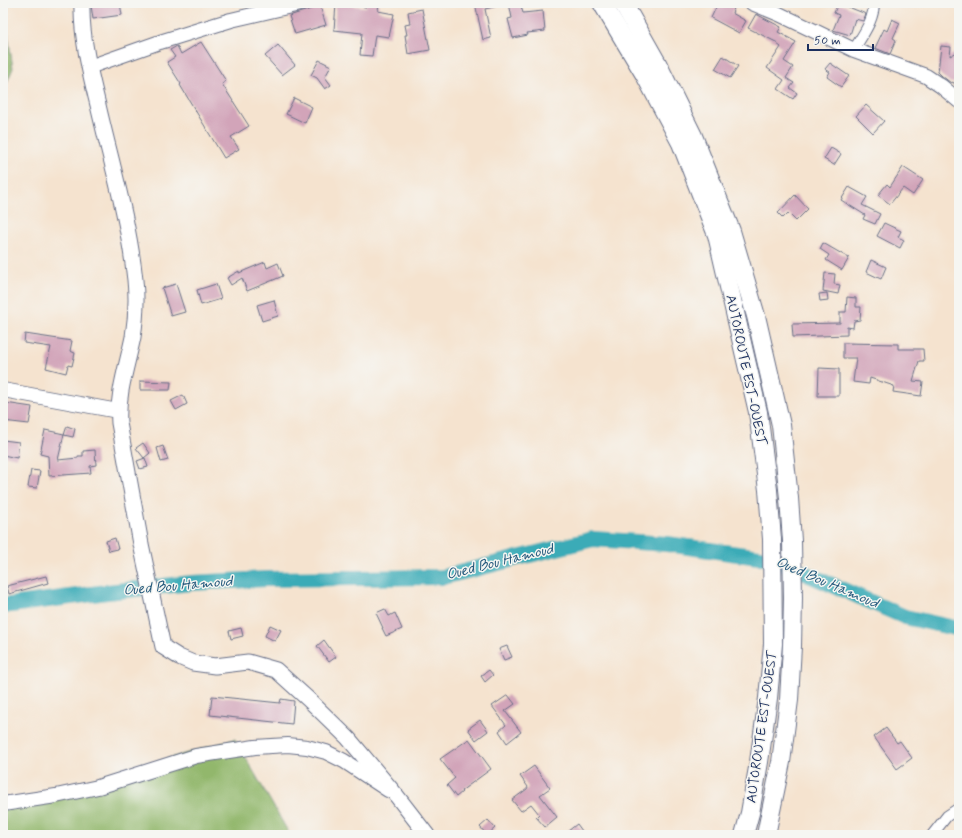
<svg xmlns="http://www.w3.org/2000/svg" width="962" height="838" font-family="Mynerve,sans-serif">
  <rect width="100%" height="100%" fill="#f6f6f2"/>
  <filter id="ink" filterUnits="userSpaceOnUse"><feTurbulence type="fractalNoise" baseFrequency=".025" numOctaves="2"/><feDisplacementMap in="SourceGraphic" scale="8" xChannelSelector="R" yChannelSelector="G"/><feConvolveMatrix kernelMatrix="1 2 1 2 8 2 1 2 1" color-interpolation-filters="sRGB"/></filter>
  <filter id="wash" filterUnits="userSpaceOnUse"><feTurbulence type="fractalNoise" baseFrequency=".012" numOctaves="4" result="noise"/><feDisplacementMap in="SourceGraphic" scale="16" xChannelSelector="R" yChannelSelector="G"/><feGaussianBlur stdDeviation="0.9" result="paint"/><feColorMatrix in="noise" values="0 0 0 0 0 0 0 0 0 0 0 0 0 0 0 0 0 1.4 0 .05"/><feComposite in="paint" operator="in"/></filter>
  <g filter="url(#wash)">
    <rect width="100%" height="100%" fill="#f5e3cf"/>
    <g fill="#92b76c" stroke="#567365">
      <polygon points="3,3 13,68 3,92"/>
      <polygon points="235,739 290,835 3,835 3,807"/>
    </g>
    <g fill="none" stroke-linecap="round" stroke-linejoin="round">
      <polyline stroke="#3aabb7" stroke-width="16" points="3,606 107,592 192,583 266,579 443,577 593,539 667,544 773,559 905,617 959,629"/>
    </g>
    <g id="blocks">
      <g fill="#d2a4b9">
        <polygon points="105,3 120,3 122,15 93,19 91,5"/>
        <polygon points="366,3 379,3 378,11 394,14 389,37 375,35 372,56 360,55 362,33 334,30 336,4 366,7"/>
        <polygon points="475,3 498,3 498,6 485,9 491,38 483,40"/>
        <polygon points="509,3 520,3 523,13 543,11 545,31 527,33 528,35 513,38 508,19 512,18"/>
        <polygon points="718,3 727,3 735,6 732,13 746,21 739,33 711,18"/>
        <polygon points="838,3 866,14 863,21 855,19 850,35 833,30 839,15 834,13"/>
        <polygon points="320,6 326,25 295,34 289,16"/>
        <polygon points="422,9 430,50 408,54 405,35 407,35 405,25 410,24 408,12"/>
        <polygon points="756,14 781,27 778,32 796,42 784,61 793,67 786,78 794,83 790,88 797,93 793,99 778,89 784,80 767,68 781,47 777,44 778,43 748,28"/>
        <polygon points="892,19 900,23 893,38 896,40 890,54 875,48 884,29 887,31"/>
        <polygon points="201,42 226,81 222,84 249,126 231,137 239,149 224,158 180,85 181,84 167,62 175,57 170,50 177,46 181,54"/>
        <polygon points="278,45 295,65 282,75 265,56"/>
        <polygon points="941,46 951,47 950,56 959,51 959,90 953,82 951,83 942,76 938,72"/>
        <polygon points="723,56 738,66 730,78 715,69"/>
        <polygon points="319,60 331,66 325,77 331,85 325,89 317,78 311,75"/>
        <polygon points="830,63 849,76 841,87 827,77 830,72 825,69"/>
        <polygon points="294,98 312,107 305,123 286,114"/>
        <polygon points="866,105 884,121 873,133 856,116"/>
        <polygon points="831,148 841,154 834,165 824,159"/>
        <polygon points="903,167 923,180 913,195 903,188 890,204 878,195 887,184 890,187"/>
        <polygon points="849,187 867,197 862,205 880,214 875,224 863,219 865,215 841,200"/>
        <polygon points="795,195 808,209 796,221 788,213 783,218 778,213"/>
        <polygon points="884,223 901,231 898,237 904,240 900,248 877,236"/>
        <polygon points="823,243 849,258 842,270 826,260 829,255 820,249"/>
        <polygon points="871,260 886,267 881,279 866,272"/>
        <polygon points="265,262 267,268 278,263 283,276 247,291 242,278 231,285 227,278 239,271 239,273"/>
        <polygon points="825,273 835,274 834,284 840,285 838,294 823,291"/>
        <polygon points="176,284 185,312 171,316 162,288"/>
        <polygon points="216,284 221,299 201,305 197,290"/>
        <polygon points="827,293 828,300 820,301 819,294"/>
        <polygon points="847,297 856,298 856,307 861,307 860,320 854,321 853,328 847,327 847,335 793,337 792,324 840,323 840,312 846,312"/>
        <polygon points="274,300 278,316 262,321 257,305"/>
        <polygon points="25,334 72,341 70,351 75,353 72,366 68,365 66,373 46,368 51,347 24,343"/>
        <polygon points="843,343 898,344 898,349 923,349 924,361 919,361 913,381 923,382 921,396 893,392 894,386 870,378 869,384 853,382 856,358 843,358"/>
        <polygon points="819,368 839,369 839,396 818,396"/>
        <polygon points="140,381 171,382 170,390 140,390"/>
        <polygon points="183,395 187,404 176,410 171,401"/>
        <polygon points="5,403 32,407 29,424 3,421"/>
        <polygon points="67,426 75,429 73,437 64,435"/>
        <polygon points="45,430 64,434 58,460 78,458 78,456 83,456 83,451 95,450 96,465 90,466 91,473 49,476 48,456 40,454"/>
        <polygon points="3,440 19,442 17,458 3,455"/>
        <polygon points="143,443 150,453 144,458 136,448"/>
        <polygon points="163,446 168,460 161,462 157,448"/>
        <polygon points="145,458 148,467 140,469 137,461"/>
        <polygon points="31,470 40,471 37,488 28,487"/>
        <polygon points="115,538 118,549 109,551 106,541"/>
        <polygon points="46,576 48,583 9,594 7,586"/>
        <polygon points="385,609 389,616 395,613 402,629 386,636 382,628 383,628 376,613"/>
        <polygon points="270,625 281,630 275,641 265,636"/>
        <polygon points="241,628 243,636 231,639 229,631"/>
        <polygon points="324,640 336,657 329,662 317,646"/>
        <polygon points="507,646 512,657 504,660 499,649"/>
        <polygon points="489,670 493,675 485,682 481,676"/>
        <polygon points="508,695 515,704 505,711 521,732 507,743 499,731 506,725 492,706"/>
        <polygon points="212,696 280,703 281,699 294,701 292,724 210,715"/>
        <polygon points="480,720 488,731 476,740 468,729"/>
        <polygon points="886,728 897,743 900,741 912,758 897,769 874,737"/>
        <polygon points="469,739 491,769 461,791 462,792 456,797 447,785 455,778 440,759"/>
        <polygon points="534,766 550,788 540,795 557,817 545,827 536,817 539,814 531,804 521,811 512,800 527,789 528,787 520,776"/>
        <polygon points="488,820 495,828 487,835 480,827"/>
        <polygon points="577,824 585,835 563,835"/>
      </g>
    </g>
  </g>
  <g filter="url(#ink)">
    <use href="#blocks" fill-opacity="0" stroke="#676e86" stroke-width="1"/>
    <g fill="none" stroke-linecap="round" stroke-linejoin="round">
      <defs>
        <g id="minor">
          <path d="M 854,50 C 862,35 874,21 874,3"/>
          <polyline points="932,835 947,816 959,808"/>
        </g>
        <g id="secondary">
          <polyline points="752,3 779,14 854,50 926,76 941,86 959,101"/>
          <polyline points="89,67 160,42 231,20 304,3"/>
          <polyline points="3,390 118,411"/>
          <polyline points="3,804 56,796 98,787 196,756 255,747 288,745 307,747 326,752 344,761 388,790"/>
        </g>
        <path id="primary" d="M 82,3 C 81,36 90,73 98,105 C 111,162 129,221 135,280 C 137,299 136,318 133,337 C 127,366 117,394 119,423 L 141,544 L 163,647 L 179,657 L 193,663 L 215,666 L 248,662 L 276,670 L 308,699 L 348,738 L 396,795 L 427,835"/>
        <g id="motorway">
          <polyline points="602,3 645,75 681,143 717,235 758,412 768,490 772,539 773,644 768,698 759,762 750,813 744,835"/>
          <polyline points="623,3 657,63 693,136 731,231 756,316 781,425 789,498 792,541 793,598 792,646 789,700 781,762 766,835"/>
        </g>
      </defs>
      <use href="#minor" stroke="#676e86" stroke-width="12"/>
      <use href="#secondary" stroke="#676e86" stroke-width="16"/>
      <use href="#primary" stroke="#676e86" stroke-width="17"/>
      <use href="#motorway" stroke="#676e86" stroke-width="20"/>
      <use href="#minor" stroke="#fff" stroke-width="10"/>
      <use href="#secondary" stroke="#fff" stroke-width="14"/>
      <use href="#primary" stroke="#fff" stroke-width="15"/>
      <use href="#motorway" stroke="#fff" stroke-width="18"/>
    </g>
  </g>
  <g text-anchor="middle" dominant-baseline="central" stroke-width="3" stroke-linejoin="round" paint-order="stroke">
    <g font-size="14" fill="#1b2f5e" stroke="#f6f6f2">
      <text transform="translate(746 370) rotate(78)">AUTOROUTE EST-OUEST</text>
      <text transform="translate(762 727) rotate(-82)">AUTOROUTE EST-OUEST</text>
    </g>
    <g font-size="15" font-style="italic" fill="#265a7d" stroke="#f6f6f2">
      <text transform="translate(500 562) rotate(-14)">Oued Bou Hamoud</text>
      <text transform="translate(827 583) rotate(23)">Oued Bou Hamoud</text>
      <text transform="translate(178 586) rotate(-5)">Oued Bou Hamoud</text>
    </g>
  </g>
  <rect width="962" height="838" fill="none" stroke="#f6f6f2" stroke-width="16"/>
  <path d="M808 44v6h65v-6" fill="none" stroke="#1b2f5e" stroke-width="2"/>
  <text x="814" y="44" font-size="12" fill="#1b2f5e" stroke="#f6f6f2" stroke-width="3" paint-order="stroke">50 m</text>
</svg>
